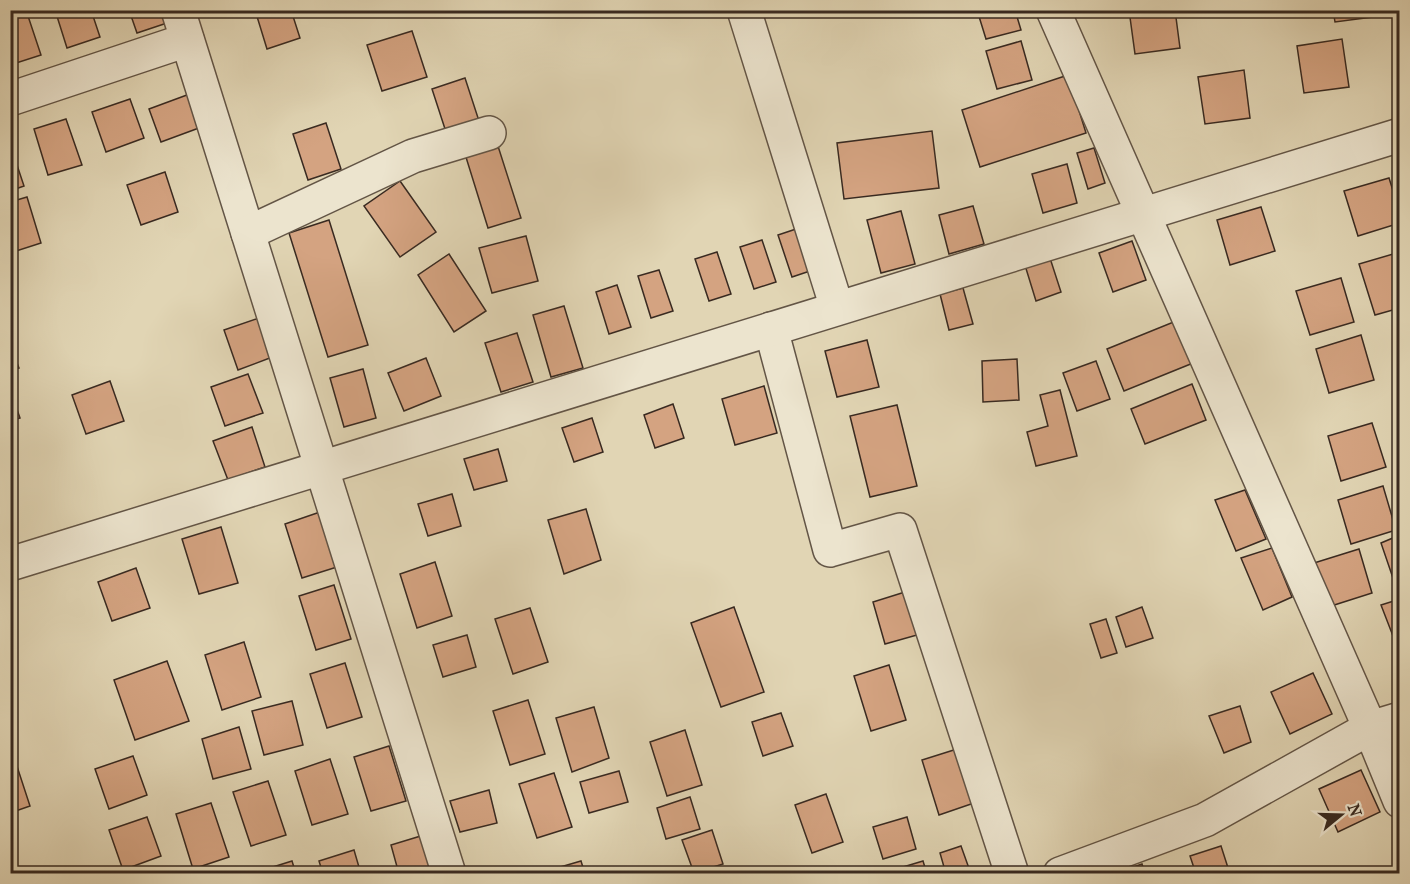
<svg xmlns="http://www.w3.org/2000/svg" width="1410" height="884" font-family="'IM FELL French Canon',serif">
  <rect width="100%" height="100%" fill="#e1d5b4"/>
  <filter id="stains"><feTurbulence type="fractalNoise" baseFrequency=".00333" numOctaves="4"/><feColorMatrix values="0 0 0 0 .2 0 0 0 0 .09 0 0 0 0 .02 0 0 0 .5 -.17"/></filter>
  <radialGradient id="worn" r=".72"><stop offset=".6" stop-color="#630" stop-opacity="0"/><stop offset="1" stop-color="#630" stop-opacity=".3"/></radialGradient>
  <g fill="#d4a381" stroke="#392a21" stroke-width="1.5">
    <polygon points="20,10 26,10 41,55 10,65 10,14"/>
    <polygon points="55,10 91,10 100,37 67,48"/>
    <polygon points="129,10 166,10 170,22 137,33"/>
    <polygon points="255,10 291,10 300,38 267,49"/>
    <polygon points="977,10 1015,10 1021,30 986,39"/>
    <polygon points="1129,10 1175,10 1180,48 1135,54"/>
    <polygon points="1333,10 1380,10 1380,16 1335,22"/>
    <polygon points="412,31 427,77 382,91 367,45"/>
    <polygon points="1342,39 1349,87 1304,93 1297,46"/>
    <polygon points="1021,41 1032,80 997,89 986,51"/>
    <polygon points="1244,70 1250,118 1205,124 1198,77"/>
    <polygon points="1068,75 1086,133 980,167 962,110"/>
    <polygon points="465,78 480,124 447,135 432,89"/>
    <polygon points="195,92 207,125 161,142 149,109"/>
    <polygon points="130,99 144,138 106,152 92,112"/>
    <polygon points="66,119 82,165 48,175 34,129"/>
    <polygon points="326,123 341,169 308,180 293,134"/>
    <polygon points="932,131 939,188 844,199 837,143"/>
    <polygon points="497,143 521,218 488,228 465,154"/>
    <polygon points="10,144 24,186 10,191"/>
    <polygon points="1094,148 1105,183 1088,189 1077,153"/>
    <polygon points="1067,164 1077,203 1043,213 1032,174"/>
    <polygon points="165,172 178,212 141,225 127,185"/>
    <polygon points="1389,178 1400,213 1400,223 1358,236 1344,191"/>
    <polygon points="400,181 436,232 400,257 364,206"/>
    <polygon points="27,197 41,243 10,253 10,202"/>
    <polygon points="973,206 984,244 949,254 939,215"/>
    <polygon points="1261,207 1275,251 1230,265 1217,220"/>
    <polygon points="901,211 915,264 881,273 867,220"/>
    <polygon points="329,220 368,345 328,357 289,233"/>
    <polygon points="799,228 813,270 792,277 778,235"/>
    <polygon points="526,236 538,281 492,293 479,248"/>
    <polygon points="762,240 776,282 754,289 740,247"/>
    <polygon points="1132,241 1146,280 1113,292 1099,253"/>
    <polygon points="717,252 731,294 709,301 695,259"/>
    <polygon points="1400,252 1400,308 1375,315 1359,264"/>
    <polygon points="449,254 486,311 454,332 418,275"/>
    <polygon points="1049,255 1061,292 1036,301 1024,262"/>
    <polygon points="659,270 673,311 651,318 638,276"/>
    <polygon points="1341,278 1354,322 1310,335 1296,291"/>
    <polygon points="617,285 631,327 609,334 596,292"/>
    <polygon points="963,288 973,324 949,330 940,294"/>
    <polygon points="564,306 583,368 551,377 533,315"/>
    <polygon points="262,317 275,356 238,370 224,330"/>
    <polygon points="1181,319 1198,361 1124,391 1107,349"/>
    <polygon points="517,333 533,382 501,392 485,343"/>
    <polygon points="1361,335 1374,380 1329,393 1316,349"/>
    <polygon points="867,340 879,387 837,397 825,351"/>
    <polygon points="10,345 19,368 10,371"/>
    <polygon points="426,358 441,396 404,411 388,373"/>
    <polygon points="1017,359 1019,400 983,402 982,361"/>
    <polygon points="1096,361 1110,399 1077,411 1063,373"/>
    <polygon points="363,369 376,418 344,427 330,378"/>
    <polygon points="248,374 263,413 225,426 211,387"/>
    <polygon points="110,381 124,421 86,434 72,395"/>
    <polygon points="1192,384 1206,420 1145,444 1131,409"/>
    <polygon points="764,386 777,433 735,445 722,399"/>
    <polygon points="10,390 20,418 10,421"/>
    <polygon points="1060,390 1077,456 1036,466 1027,432 1048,426 1040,395"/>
    <polygon points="673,404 684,438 655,448 644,415"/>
    <polygon points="897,405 917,486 870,497 850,416"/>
    <polygon points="592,418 603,452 574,462 562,428"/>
    <polygon points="1372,423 1386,467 1341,481 1328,436"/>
    <polygon points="252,427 265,467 228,480 213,441"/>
    <polygon points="498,449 507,481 474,490 464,459"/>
    <polygon points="1383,486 1396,530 1351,544 1338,500"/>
    <polygon points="1245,490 1266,539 1236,551 1215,500"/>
    <polygon points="452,494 461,526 428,536 418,504"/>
    <polygon points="586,509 601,560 564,574 548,520"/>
    <polygon points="320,512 337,567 302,578 285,524"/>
    <polygon points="221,527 238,583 199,594 182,539"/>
    <polygon points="1400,535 1400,579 1394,581 1381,543"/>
    <polygon points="1272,548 1292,597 1263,610 1241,558"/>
    <polygon points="1359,549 1372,593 1328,607 1314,563"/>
    <polygon points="435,562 452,616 417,628 400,574"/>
    <polygon points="136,568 150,608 112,621 98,582"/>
    <polygon points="334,585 351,639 316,650 299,596"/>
    <polygon points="905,592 917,635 885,644 873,602"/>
    <polygon points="1400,599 1400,648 1398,649 1381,605"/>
    <polygon points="734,607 764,692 721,707 691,623"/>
    <polygon points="1142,607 1153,638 1126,647 1116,617"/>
    <polygon points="530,608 548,662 513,674 495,619"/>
    <polygon points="1106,619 1117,653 1101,658 1090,624"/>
    <polygon points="467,635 476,667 443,677 433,645"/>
    <polygon points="244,642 261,697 222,710 205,655"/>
    <polygon points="167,661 189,721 135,740 114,680"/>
    <polygon points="345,663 362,717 327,728 310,674"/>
    <polygon points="889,665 906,720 871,731 854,676"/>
    <polygon points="1313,673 1332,714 1290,734 1271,692"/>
    <polygon points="528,700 545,754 510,765 493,711"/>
    <polygon points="292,701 303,745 264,755 252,711"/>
    <polygon points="1240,706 1251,742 1224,753 1209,716"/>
    <polygon points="594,707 609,758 572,772 556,718"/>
    <polygon points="781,713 793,746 763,756 752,722"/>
    <polygon points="239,727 251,769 213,779 202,739"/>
    <polygon points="685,730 702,785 667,796 650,742"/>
    <polygon points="389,746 406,801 371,811 354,757"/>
    <polygon points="957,749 974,803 939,815 922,760"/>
    <polygon points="12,751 30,806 10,813 10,752"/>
    <polygon points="133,756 147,795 109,809 95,769"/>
    <polygon points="330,759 348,814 312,825 295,771"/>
    <polygon points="1361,770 1380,812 1338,832 1319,789"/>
    <polygon points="619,771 628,802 589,813 580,782"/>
    <polygon points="554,773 572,827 537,838 519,784"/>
    <polygon points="268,781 286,835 251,846 233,792"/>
    <polygon points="489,790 497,823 460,832 450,801"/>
    <polygon points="826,794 843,842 812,853 795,805"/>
    <polygon points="690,797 700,829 666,839 657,808"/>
    <polygon points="211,803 229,857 193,869 176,814"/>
    <polygon points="147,817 161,856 123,870 109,830"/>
    <polygon points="907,817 916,849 883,859 873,827"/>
    <polygon points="712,830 723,864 694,873 682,840"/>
    <polygon points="424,835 434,867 410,874 399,874 391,845"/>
    <polygon points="961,846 971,874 946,874 940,853"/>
    <polygon points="1221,846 1230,874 1196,874 1190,856"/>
    <polygon points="354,850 361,874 323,874 319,861"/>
    <polygon points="292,861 296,874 258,874 257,872"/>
    <polygon points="581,861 585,874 543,874 543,872"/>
    <polygon points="923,861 927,874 894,874 893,870"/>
    <polygon points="1142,864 1145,874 1114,874"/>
  </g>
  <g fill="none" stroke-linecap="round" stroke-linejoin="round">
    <defs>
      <g id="minor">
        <polyline points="178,10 449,874"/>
        <polyline points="744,10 837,308"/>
        <polyline points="1053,10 1370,728 1400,801"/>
        <polyline points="10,99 187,40"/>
        <polyline points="248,233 413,156 489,133"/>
        <polyline points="771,329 830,550 900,530 1012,874"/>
        <polyline points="10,564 1400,135"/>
        <polyline points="1060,874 1205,820 1370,728 1400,719"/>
      </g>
    </defs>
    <use href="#minor" stroke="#635546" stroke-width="36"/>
    <use href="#minor" stroke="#ece4ce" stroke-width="33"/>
  </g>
  <rect width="1410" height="884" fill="none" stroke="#e1d5b4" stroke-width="36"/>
  <rect x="12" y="12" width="1386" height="860" fill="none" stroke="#392a21" stroke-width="3"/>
  <rect x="18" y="18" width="1374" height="848" fill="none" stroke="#392a21" stroke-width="1.5"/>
  <g transform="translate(1341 815) rotate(71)" stroke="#ece4ce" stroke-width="4.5" paint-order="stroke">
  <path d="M0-4.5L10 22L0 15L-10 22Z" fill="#392a21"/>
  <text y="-9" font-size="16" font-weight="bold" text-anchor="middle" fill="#392a21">N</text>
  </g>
  <rect width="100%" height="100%" filter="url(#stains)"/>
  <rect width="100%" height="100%" fill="url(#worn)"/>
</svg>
